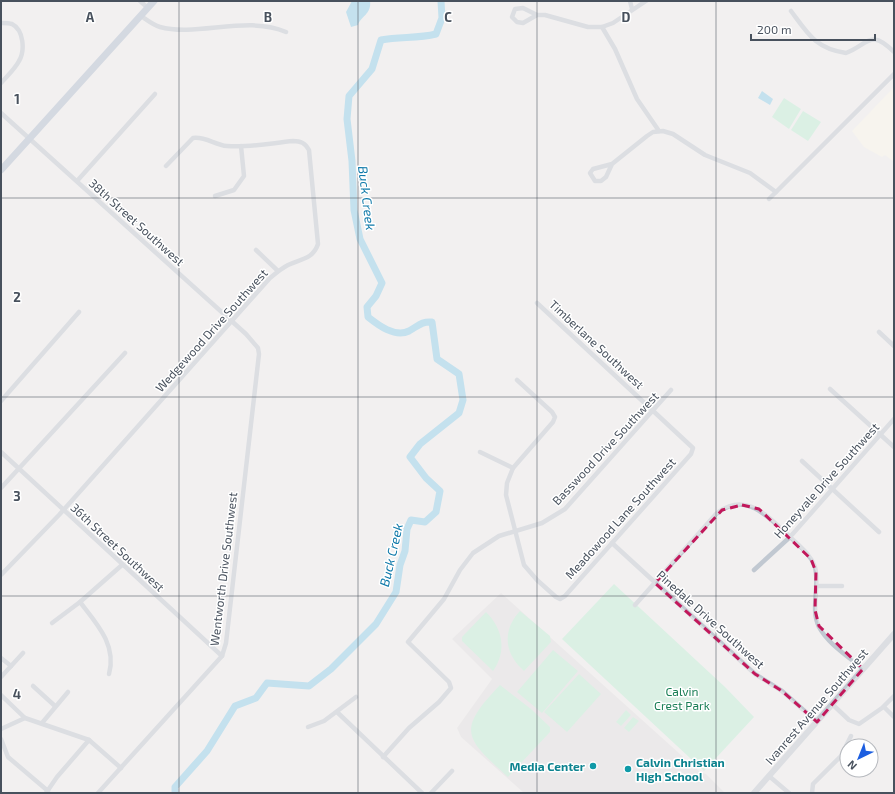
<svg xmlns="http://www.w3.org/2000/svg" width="895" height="794" font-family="'Exo 2',sans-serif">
  <rect width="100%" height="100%" fill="#f2f0f0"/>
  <polygon fill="#fcf8ea" points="894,87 894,162 885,155 882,157 864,147 852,131"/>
  <polygon fill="#e3e1e2" points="501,593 700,772 706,774 725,793 524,793 461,737 457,728 492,679 452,639"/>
  <g fill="#bfefd6">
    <polygon points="784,98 801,109 789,129 772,117"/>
    <polygon points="803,111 821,122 808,141 791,130"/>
    <polygon points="614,584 725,687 754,717 704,771 562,639"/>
    <path d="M 520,611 L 550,636 L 551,642 L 524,671 C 504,654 502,630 520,611 Z"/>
    <path d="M 486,612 C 503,629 507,651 493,671 L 462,641 L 462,637 Z"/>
    <polygon points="553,650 578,671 542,713 517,692"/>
    <polygon points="579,674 601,694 567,732 544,712"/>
    <path d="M 500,685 L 531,709 L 550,727 L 550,732 L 508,777 C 465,738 456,731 500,685 Z"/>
    <polygon points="626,710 631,715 621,726 616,722"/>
    <polygon points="633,717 639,721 629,732 624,728"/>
  </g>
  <g fill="#8dceeb">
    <path d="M 352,1 L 370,1 C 372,14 360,17 358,25 L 351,27 L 346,12 Z"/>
    <polygon points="762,91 773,99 770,105 758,98"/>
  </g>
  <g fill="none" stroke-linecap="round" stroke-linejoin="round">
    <path stroke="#8dceeb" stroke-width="7" d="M 175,793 L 175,787 L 207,751 L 235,706 L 256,698 L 267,683 L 309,686 L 331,669 L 376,624 L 396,592 L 400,565 L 405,551 L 407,529 L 411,520 L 425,522 L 436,512 L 440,491 L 426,478 L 410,457 L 420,444 L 459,413 L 463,400 L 459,374 L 437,359 L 432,322 C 422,321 418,326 409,331 C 395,338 378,325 368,317 L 367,307 L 376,296 L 382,283 L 360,239 L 354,210 L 352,161 L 347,119 L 349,96 L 372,69 L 381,40 C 400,36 417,39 436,34 L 442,18 L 441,1"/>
    <g stroke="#c1c8d1" stroke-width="4.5">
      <polyline points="140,1 148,8"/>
      <polyline points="630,1 632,9"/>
      <path d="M 791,11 C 808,34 816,49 846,53 C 869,44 870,28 894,52"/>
      <polyline points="537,15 523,23 517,22 512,17 515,9 523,8 537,15 545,15 588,27 602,27 613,23 646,1"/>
      <path d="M 141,16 C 147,20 153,25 160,27 C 197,37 248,15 286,32"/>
      <polyline points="602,27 615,49 637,99 659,131"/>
      <path d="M 1,83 C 7,76 15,69 19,61 C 25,51 24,30 12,24 C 9,23 5,23 2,23"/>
      <polyline points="1,113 246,334 258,348 259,354 226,643 222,656 98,793"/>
      <polyline points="612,164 593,169 590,173 595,181 601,181 606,177 612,164 647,136 653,132 663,131 673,134 705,155 750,173 776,192"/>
      <polyline points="77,181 155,94"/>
      <polyline points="215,196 234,190 244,176 241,146"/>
      <polyline points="769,199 894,74"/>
      <polyline points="256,250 278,271"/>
      <polyline points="879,332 894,346"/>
      <polyline points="517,380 552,412 555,417 553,422 513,468 507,483 506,495 524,565 537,580 556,597 560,599 565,596 691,454 693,448 537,303"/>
      <polyline points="830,389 894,447"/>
      <polyline points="1,401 79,312"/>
      <polyline points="1,452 222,656"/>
      <polyline points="480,452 513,468"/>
      <polyline points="802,461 879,532"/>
      <polyline points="1,488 125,353"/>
      <polyline points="612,543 755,674 782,691 817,722"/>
      <polyline points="754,570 790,537 894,419"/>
      <path d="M 1,575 L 59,515 L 270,278 C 276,273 282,268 288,265 C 301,259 313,259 318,244 L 309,150 C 305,143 301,141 293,141 C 272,143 248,148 227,146 C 215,145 205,136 193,138 L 166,166"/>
      <polyline points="816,586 842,586"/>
      <path d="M 80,602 C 97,624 117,645 109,674"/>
      <path d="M 635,605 L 716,514 C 745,490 767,516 788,535 C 798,545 810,553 815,567 C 820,587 810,609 819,627 C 828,644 849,657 863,669"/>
      <polyline points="52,623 80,602 122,565"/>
      <polyline points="1,658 11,666"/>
      <polyline points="1,677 23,653"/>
      <polyline points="33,686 55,706"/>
      <polyline points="1,695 25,718"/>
      <polyline points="832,704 849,720 859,724 882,708 894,696"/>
      <polyline points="884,707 894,717"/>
      <polyline points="337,712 422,793"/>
      <polyline points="42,723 68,692"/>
      <polyline points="308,727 324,721 356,697"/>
      <polyline points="1,729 25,718 89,740 121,768"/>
      <polyline points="1,739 8,757 48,791"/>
      <polyline points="383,757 409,728 439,702 451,688 449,682 408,642 444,599 460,570 473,553 499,536 542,523 565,509 671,390"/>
      <polyline points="769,776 789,793"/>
      <polyline points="46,793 57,777 89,740"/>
      <polyline points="431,793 452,771"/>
      <polyline points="812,793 813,784 841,756 851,736"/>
    </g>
    <polyline stroke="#c1c8d1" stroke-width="6" points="754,793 894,634"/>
    <polyline stroke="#b0bcce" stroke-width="7" points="1,170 154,1"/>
  </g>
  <path d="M0 0H895V794H0ZM 742,505 L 759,509 L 811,559 L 816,572 L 815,610 L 819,626 L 863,669 L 817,722 L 782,691 L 755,674 L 655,583 L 722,510 Z" fill="#f2f0f0" fill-opacity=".55" fill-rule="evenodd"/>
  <path fill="none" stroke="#c2185b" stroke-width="3" stroke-dasharray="8 5" stroke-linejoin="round" d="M 742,505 L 759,509 L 811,559 L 816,572 L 815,610 L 819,626 L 863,669 L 817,722 L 782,691 L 755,674 L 655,583 L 722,510 Z"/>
  <path fill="none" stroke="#48515d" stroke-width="1" stroke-opacity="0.55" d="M 179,1 L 179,793M 358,1 L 358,793M 537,1 L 537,793M 716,1 L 716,793M 1,198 L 894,198M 1,397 L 894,397M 1,596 L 894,596"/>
  <g fill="#0f9aa8" stroke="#fff" stroke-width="1.5">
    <circle cx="593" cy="766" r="4"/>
    <circle cx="628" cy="769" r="4"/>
  </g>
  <g text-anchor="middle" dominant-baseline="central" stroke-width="3" stroke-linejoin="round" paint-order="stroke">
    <g font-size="12" fill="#48515d" stroke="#fff">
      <text transform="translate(137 222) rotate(42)">38th Street Southwest</text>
      <text transform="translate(211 330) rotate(-48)">Wedgewood Drive Southwest</text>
      <text transform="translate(597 344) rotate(43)">Timberlane Southwest</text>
      <text transform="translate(605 448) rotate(-47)">Basswood Drive Southwest</text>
      <text transform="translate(826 480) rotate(-48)">Honeyvale Drive Southwest</text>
      <text transform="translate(620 518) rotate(-48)">Meadowood Lane Southwest</text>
      <text transform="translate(118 547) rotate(43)">36th Street Southwest</text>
      <text transform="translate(223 569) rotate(-83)">Wentworth Drive Southwest</text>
      <text transform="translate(711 619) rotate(42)">Pinedale Drive Southwest</text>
      <text transform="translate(816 706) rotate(-49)">Ivanrest Avenue Southwest</text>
    </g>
    <g font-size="12" fill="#197e55" stroke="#fff">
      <text x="682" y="691">Calvin<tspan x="682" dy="14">Crest Park</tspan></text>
    </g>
    <g font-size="12" font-weight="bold" fill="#0d838f" stroke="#fff" text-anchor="start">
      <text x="636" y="762">Calvin Christian<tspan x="636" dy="14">High School</tspan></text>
      <text x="585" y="766" text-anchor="end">Media Center</text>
    </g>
    <g font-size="13" font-style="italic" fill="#0f79a9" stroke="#fff">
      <text transform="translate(367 198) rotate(83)">Buck Creek</text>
      <text transform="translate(391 555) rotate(-77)">Buck Creek</text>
    </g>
  </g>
  <g font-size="13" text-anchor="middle" font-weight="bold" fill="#48515d" stroke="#fff" stroke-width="3" stroke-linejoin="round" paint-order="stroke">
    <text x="90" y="22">A</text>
    <text x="268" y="22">B</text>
    <text x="448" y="22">C</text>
    <text x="626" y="22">D</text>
    <text x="17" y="104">1</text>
    <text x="17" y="302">2</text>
    <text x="17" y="501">3</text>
    <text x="17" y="699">4</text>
  </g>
  <rect width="895" height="794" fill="none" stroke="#48515d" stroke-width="4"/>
  <g transform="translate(859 758) rotate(223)"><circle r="19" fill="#ffffff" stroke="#b6b9be"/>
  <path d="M0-3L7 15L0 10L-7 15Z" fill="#1c5ee0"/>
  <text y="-6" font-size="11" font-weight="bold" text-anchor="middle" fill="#48515d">N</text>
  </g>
  <path d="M751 34v6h124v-6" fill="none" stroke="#48515d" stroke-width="2"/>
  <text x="757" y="34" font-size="12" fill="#48515d" stroke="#ffffff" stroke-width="3" paint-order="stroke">200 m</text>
</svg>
